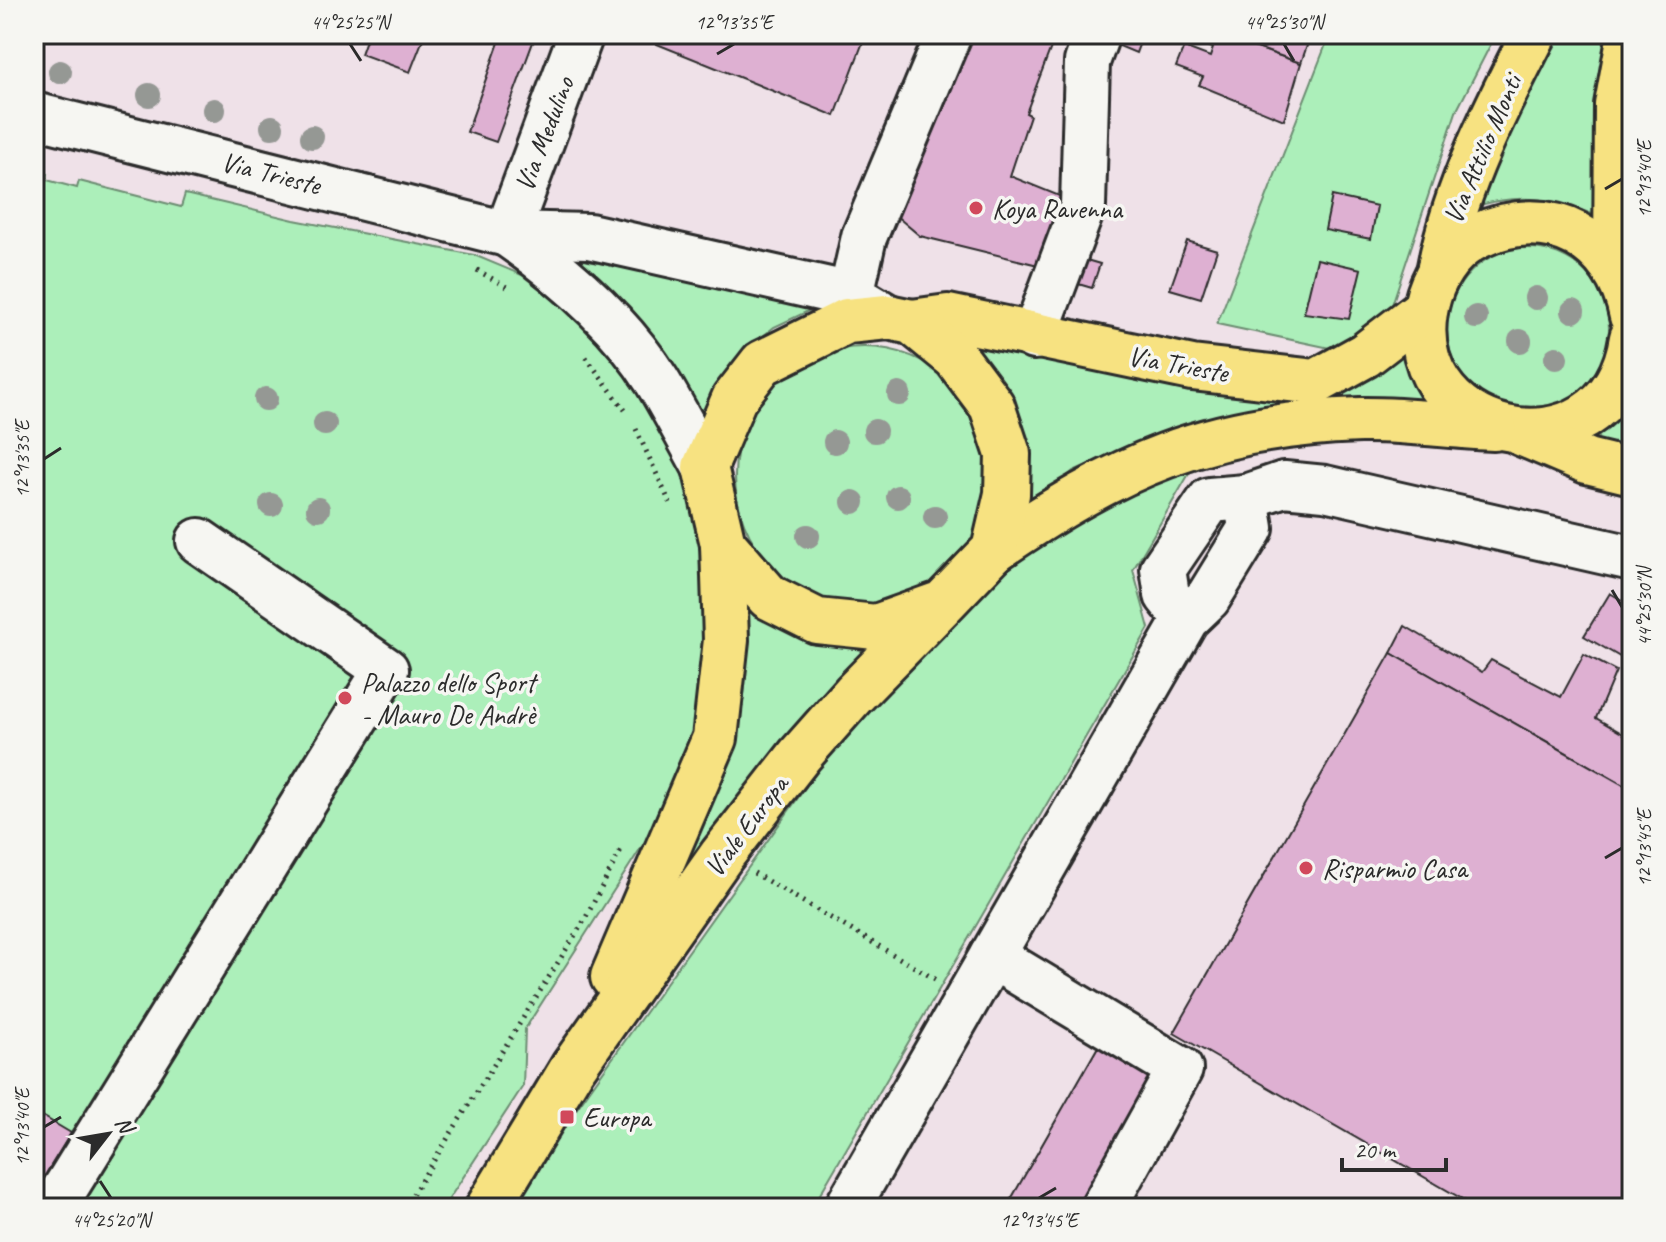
<svg xmlns="http://www.w3.org/2000/svg" width="1666" height="1242" font-family="Caveat,sans-serif">
  <rect width="100%" height="100%" fill="#efe1e8"/>
  <filter id="ink" filterUnits="userSpaceOnUse"><feTurbulence type="fractalNoise" baseFrequency=".0125" numOctaves="2"/><feDisplacementMap in="SourceGraphic" scale="16" xChannelSelector="R" yChannelSelector="G"/><feConvolveMatrix kernelMatrix="1 2 1 2 8 2 1 2 1" color-interpolation-filters="sRGB"/></filter>
  <g filter="url(#ink)">
    <g fill="#acefba" stroke="#6c8d72" stroke-width="2">
      <polygon points="1330,34 1496,34 1456,112 1391,308 1339,350 1217,324"/>
      <path d="M 1553,34 L 1610,34 L 1597,216 C 1551,197 1515,192 1467,209 Z"/>
      <polygon points="34,170 48,174 47,180 77,188 79,181 181,207 185,194 294,220 474,255 522,275 570,312 633,379 673,451 702,518 708,683 691,752 669,804 525,1029 523,1086 443,1208 34,1208"/>
      <circle cx="1528" cy="329" r="81"/>
      <polygon points="563,256 819,306 774,327 735,359 700,419"/>
      <polygon points="958,340 1215,390 1402,344 1442,407 1201,423 1139,442 1073,471 1025,513 1030,468 1024,436"/>
      <circle cx="864" cy="476" r="129"/>
      <polygon points="1632,403 1632,456 1596,449 1596,439"/>
      <polygon points="1190,472 1133,570 1149,628 812,1208 513,1208 545,1153 825,760 943,627 1005,569 1060,526 1131,487"/>
      <path d="M 747,603 L 875,640 L 790,738 L 677,897 L 667,888 C 703,827 733,766 744,695 C 748,665 746,633 747,603 Z"/>
    </g>
    <g fill="#deb0d2" stroke="#2b2b2b" stroke-width="2">
      <polygon points="368,34 425,34 410,72 361,54"/>
      <polygon points="502,34 536,34 496,142 467,132"/>
      <polygon points="650,34 866,34 835,116 647,40"/>
      <polygon points="964,34 1056,34 1026,113 1030,115 1010,176 1062,197 1038,265 920,236 895,215"/>
      <polygon points="1115,34 1143,34 1136,53 1112,43"/>
      <polygon points="1176,34 1204,34 1202,44"/>
      <polygon points="1204,34 1216,34 1301,63 1284,120 1199,85 1203,77 1176,67 1184,47 1210,57 1213,48 1202,44"/>
      <polygon points="1216,34 1311,34 1301,63"/>
      <polygon points="1332,196 1377,206 1371,239 1325,230"/>
      <polygon points="1187,241 1217,250 1201,298 1170,289"/>
      <polygon points="1076,257 1100,264 1092,288 1068,281"/>
      <polygon points="1317,259 1361,269 1349,319 1304,313"/>
      <polygon points="1610,593 1632,606 1632,664 1584,636"/>
      <polygon points="1405,626 1482,672 1491,660 1561,697 1584,654 1616,671 1596,718 1632,739 1632,790 1391,653"/>
      <polygon points="1391,653 1632,790 1632,1208 1478,1208 1174,1033"/>
      <polygon points="1103,1038 1156,1072 1079,1208 1022,1208 1010,1201"/>
      <polygon points="34,1111 71,1133 34,1194"/>
    </g>
    <g fill="none" stroke-linecap="round" stroke-linejoin="round">
      <defs>
        <g id="minor">
          <polyline points="34,115 507,234 589,236 851,295 888,317"/>
          <path d="M 507,234 C 563,273 620,322 657,381 C 674,409 689,438 705,467"/>
          <polyline points="507,234 581,34"/>
          <polyline points="851,295 864,237 949,34"/>
          <polyline points="1034,337 1083,206 1087,62 1097,34"/>
          <polyline points="1246,497 1284,484 1325,488 1632,558"/>
          <polyline points="992,956 1180,1069 1103,1208"/>
          <polyline points="53,1208 386,670 199,541"/>
          <polyline points="847,1208 1186,619 1208,598 1251,528 1246,497 1210,500 1163,569 1167,595 1186,619"/>
        </g>
        <g id="major">
          <path d="M 1440,267 C 1456,186 1496,108 1534,34"/>
          <polyline points="1616,269 1617,105 1630,34"/>
          <path d="M 1632,316 C 1617,239 1550,202 1478,236 C 1454,247 1437,270 1429,295 C 1386,438 1608,492 1632,338"/>
          <polyline points="912,322 948,317 1192,368 1316,382 1365,355 1425,309"/>
          <polyline points="1521,433 1587,461 1632,472"/>
          <path d="M 994,550 C 1117,466 1208,425 1360,420 C 1404,419 1450,426 1494,428"/>
          <polyline points="613,977 715,738 726,640 723,544"/>
          <polyline points="488,1208 573,1067 722,855 800,755 854,694 943,603 994,550 1007,494 1008,454 992,406 956,358 912,322 888,317 847,321 762,363 734,399 705,467 723,544 769,597 817,621 876,627 943,603"/>
        </g>
      </defs>
      <use href="#minor" stroke="#2b2b2b" stroke-width="50"/>
      <use href="#major" stroke="#2b2b2b" stroke-width="50"/>
      <g stroke="#2b2b2b" stroke-width="5" stroke-dasharray="2 6" stroke-linecap="butt">
        <polyline points="477,270 510,289"/>
        <polyline points="586,357 625,410"/>
        <polyline points="636,429 670,503"/>
        <polyline points="754,873 935,979"/>
        <polyline points="404,1208 584,921 623,846"/>
      </g>
      <use href="#minor" stroke="#f6f6f2" stroke-width="44"/>
      <use href="#major" stroke="#f7e281" stroke-width="44"/>
    </g>
    <g fill="#959894">
      <circle cx="60" cy="72" r="12"/>
      <circle cx="149" cy="95" r="12"/>
      <circle cx="214" cy="110" r="12"/>
      <circle cx="272" cy="127" r="12"/>
      <circle cx="312" cy="137" r="12"/>
      <circle cx="1536" cy="298" r="12"/>
      <circle cx="1573" cy="311" r="12"/>
      <circle cx="1476" cy="317" r="12"/>
      <circle cx="1520" cy="341" r="12"/>
      <circle cx="1556" cy="358" r="12"/>
      <circle cx="899" cy="394" r="12"/>
      <circle cx="266" cy="399" r="12"/>
      <circle cx="325" cy="424" r="12"/>
      <circle cx="875" cy="431" r="12"/>
      <circle cx="835" cy="442" r="12"/>
      <circle cx="898" cy="497" r="12"/>
      <circle cx="853" cy="502" r="12"/>
      <circle cx="271" cy="505" r="12"/>
      <circle cx="318" cy="509" r="12"/>
      <circle cx="935" cy="517" r="12"/>
      <circle cx="808" cy="536" r="12"/>
    </g>
  </g>
  <path fill="none" stroke="#2b2b2b" stroke-width="3" d="M 350,44 L 361,61M 1284,44 L 1294,61M 717,54 L 734,44M 1605,189 L 1622,179M 44,459 L 61,448M 1612,590 L 1622,607M 1605,858 L 1622,848M 44,1127 L 61,1117M 100,1181 L 111,1198M 1039,1198 L 1056,1188"/>
  <g fill="#d1495b" stroke="#f6f6f2" stroke-width="3">
    <circle cx="976" cy="208" r="8"/>
    <circle cx="345" cy="698" r="8"/>
    <circle cx="1306" cy="868" r="8"/>
    <rect x="559" y="1109" width="16" height="16" rx="4"/>
  </g>
  <g text-anchor="middle" dominant-baseline="central" stroke-width="7" stroke-linejoin="round" paint-order="stroke">
    <g font-size="28" fill="#2b2b2b" stroke="#f6f6f2">
      <text transform="translate(544 134) rotate(-69)">Via Medulino</text>
      <text transform="translate(1482 149) rotate(-67)">Via Attilio Monti</text>
      <text transform="translate(271 173) rotate(14)">Via Trieste</text>
      <text transform="translate(1178 364) rotate(10)">Via Trieste</text>
      <text transform="translate(746 826) rotate(-53)">Viale Europa</text>
    </g>
    <g font-size="28" fill="#2b2b2b" stroke="#f6f6f2" text-anchor="start">
      <text x="992" y="208">Koya Ravenna</text>
      <text x="361" y="682">Palazzo dello Sport<tspan x="361" dy="32">- Mauro De Andrè</tspan></text>
      <text x="1322" y="868">Risparmio Casa</text>
      <text x="583" y="1117">Europa</text>
    </g>
  </g>
  <rect width="1666" height="1242" fill="none" stroke="#f6f6f2" stroke-width="88"/>
  <g transform="translate(108 1134) rotate(59)" stroke="#f6f6f2" stroke-width="6" paint-order="stroke">
  <path d="M0-6L14 30L0 20L-14 30Z" fill="#2b2b2b"/>
  <text y="-12" font-size="22" font-weight="bold" text-anchor="middle" fill="#2b2b2b">N</text>
  </g>
  <path d="M1342 1158v12h104v-12" fill="none" stroke="#2b2b2b" stroke-width="4"/>
  <text x="1354" y="1158" font-size="24" fill="#2b2b2b" stroke="#f6f6f2" stroke-width="6" paint-order="stroke">20 m</text>
  <rect x="44" y="44" width="1578" height="1154" fill="none" stroke="#2b2b2b" stroke-width="3"/>
  <g font-size="20" text-anchor="middle" fill="#2b2b2b">
    <text x="350" y="29">44°25'25"N</text>
    <text x="734" y="29">12°13'35"E</text>
    <text x="1284" y="29">44°25'30"N</text>
    <text transform="translate(1644 179) rotate(-90)" y="7">12°13'40"E</text>
    <text transform="translate(22 459) rotate(-90)" y="7">12°13'35"E</text>
    <text transform="translate(1644 607) rotate(-90)" y="7">44°25'30"N</text>
    <text transform="translate(1644 848) rotate(-90)" y="7">12°13'45"E</text>
    <text transform="translate(22 1127) rotate(-90)" y="7">12°13'40"E</text>
    <text x="111" y="1227">44°25'20"N</text>
    <text x="1039" y="1227">12°13'45"E</text>
  </g>
</svg>
